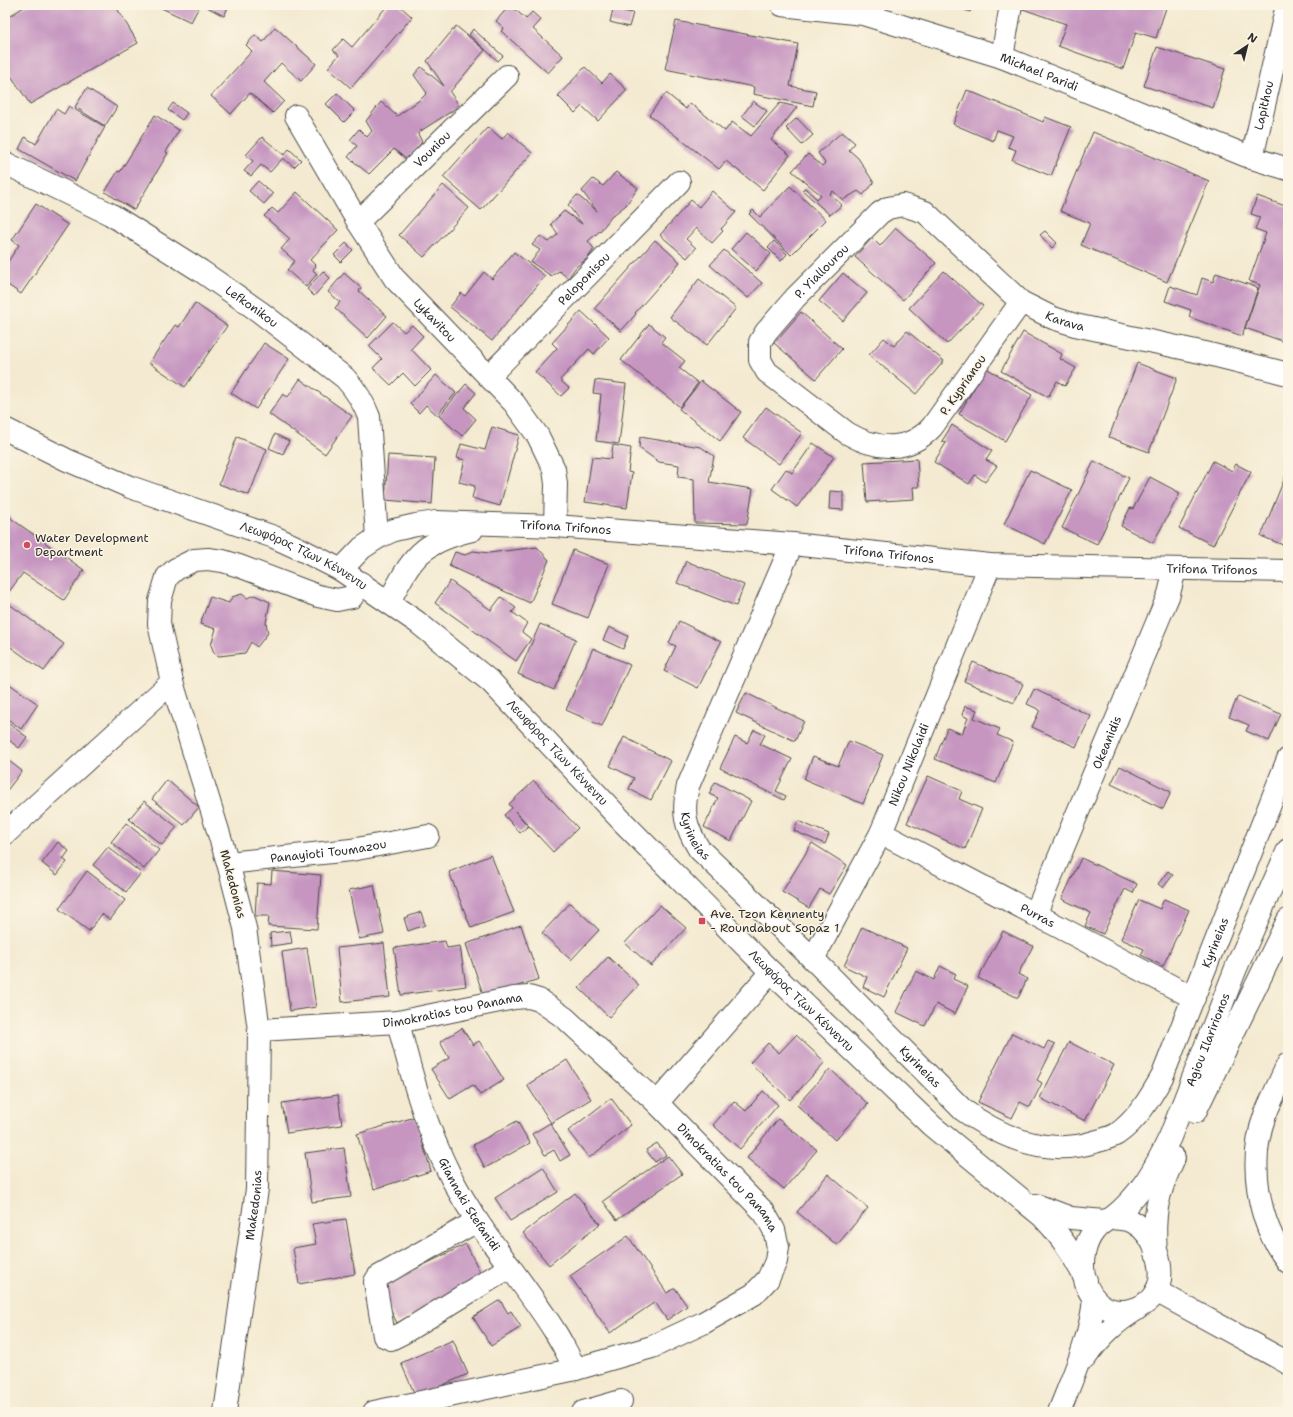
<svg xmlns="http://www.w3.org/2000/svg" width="1293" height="1417" font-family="'Shantell Sans',sans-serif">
  <rect width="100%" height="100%" fill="#fcf5e5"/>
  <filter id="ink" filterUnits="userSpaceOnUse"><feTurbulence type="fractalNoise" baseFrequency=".025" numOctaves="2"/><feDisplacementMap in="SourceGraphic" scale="8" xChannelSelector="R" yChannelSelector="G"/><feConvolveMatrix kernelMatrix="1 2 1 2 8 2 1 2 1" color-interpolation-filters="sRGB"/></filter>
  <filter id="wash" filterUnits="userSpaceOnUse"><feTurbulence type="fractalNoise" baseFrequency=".012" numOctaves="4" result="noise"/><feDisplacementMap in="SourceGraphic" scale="16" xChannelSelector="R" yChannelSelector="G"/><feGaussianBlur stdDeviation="0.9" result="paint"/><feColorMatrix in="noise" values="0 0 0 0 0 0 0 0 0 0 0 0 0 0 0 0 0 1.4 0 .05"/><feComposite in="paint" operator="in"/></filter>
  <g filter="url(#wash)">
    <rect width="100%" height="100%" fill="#f4ead1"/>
    <g id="blocks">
      <g fill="#c696c1">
        <polygon points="27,5 115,5 138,43 30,104 5,67 5,19"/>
        <polygon points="155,5 200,5 191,22"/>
        <polygon points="203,5 229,5 224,16"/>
        <polygon points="388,5 399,5 412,17 351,88 328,68 339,55 333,50 343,39 352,47"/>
        <polygon points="510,5 526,19 532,12 541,20 533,29 563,56 548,73 501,31 504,28 496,21"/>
        <polygon points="952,5 973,5 970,12"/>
        <polygon points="1021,5 1167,5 1156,38 1136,32 1123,69 1058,46 1066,24 1020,8"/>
        <polygon points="613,9 633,13 629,27 610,22"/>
        <polygon points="676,21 798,44 790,86 816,91 813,106 753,94 754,87 665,69"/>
        <polygon points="456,26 485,50 450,92 458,104 455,109 419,132 418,134 422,142 407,160 394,149 369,174 348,157 357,146 350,140 359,129 367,137 372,131 366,121 381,102 397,116 421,99 427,93 414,75 421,67 444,86 427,61"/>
        <polygon points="275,27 316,64 301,81 281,63 264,82 284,101 273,113 250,93 231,114 211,96 252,51 246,45 255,35 263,42"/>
        <polygon points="473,29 503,56 498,61 469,35"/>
        <polygon points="1157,47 1225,69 1213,108 1144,86"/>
        <polygon points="585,67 602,83 610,74 627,90 598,121 582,106 575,113 558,96"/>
        <polygon points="87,88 117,107 105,126 75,107"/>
        <polygon points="967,90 1043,122 1045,117 1071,127 1051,176 1012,160 1016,150 1008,147 1013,136 997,130 993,141 953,124"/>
        <polygon points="337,93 355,111 344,122 326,104"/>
        <polygon points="666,93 686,109 690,103 725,131 732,122 751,136 780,103 797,107 771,140 790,155 763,190 726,161 719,169 649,115"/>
        <polygon points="753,101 767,111 755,126 742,116"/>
        <polygon points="173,103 187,113 182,120 168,110"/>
        <polygon points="69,106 105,127 75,181 19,149 25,137 36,144 56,109 64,114"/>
        <polygon points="155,115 179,130 166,152 168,153 134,210 105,192 118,171 120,172"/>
        <polygon points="797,118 813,135 802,145 786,128"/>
        <polygon points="488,127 502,139 508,132 532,153 481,210 443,177"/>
        <polygon points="842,132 855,143 849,150 858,158 874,183 863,195 858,191 843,200 833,191 830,194 842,205 830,215 802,190 805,188 817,199 821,195 792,171 808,154 822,166 825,163 818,153"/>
        <polygon points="1093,132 1209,181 1167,282 1081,245 1090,223 1060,211"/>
        <polygon points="262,137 284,155 289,149 301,160 294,167 283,158 270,172 261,165 251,176 244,171 253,161 246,155"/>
        <polygon points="616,172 638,188 626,205 612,216 601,230 588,241 594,249 587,259 576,267 568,278 559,271 551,276 531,262 540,250 532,245 540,236 549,242 558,234 551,224 564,211 582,224 568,205 577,195 597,211 582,191 593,179 603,186"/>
        <polygon points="258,181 273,194 264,204 249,191"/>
        <polygon points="443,185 469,208 424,257 399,235"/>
        <polygon points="790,186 826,220 791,255 749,214 753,210 760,217"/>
        <polygon points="712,191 736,212 721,229 723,231 712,243 696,228 686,239 696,248 687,258 660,235 691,200 699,207"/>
        <polygon points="297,192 338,230 310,260 316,266 313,270 317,274 306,287 287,270 295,261 281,249 290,239 264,216 272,208 278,213"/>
        <polygon points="1257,196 1288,207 1288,343 1245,328 1260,285 1249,281 1266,233 1255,229 1260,217 1251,214"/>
        <polygon points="36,204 68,225 21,294 5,283 5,261 7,263 19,245 12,240"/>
        <polygon points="896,228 936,263 903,300 855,257 872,238 880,246"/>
        <polygon points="1045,231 1057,243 1052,248 1040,235"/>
        <polygon points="746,232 771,254 756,271 731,249"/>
        <polygon points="655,240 680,262 635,313 636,314 621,331 595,308"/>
        <polygon points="774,241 787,254 781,261 768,248"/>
        <polygon points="346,243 353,250 341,262 334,255"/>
        <polygon points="724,250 762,283 748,298 710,265"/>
        <polygon points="514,252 545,276 492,341 450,307 461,293 465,296 484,272 492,279"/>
        <polygon points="323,271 330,278 314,296 307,289"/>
        <polygon points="944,271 983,306 947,344 909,308"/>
        <polygon points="344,273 361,288 359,291 387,316 368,338 335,308 340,302 328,292"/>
        <polygon points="843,273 867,293 843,321 819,301"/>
        <polygon points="1216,273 1258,288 1242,336 1189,317 1191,310 1165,301 1170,286 1197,295 1202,278 1213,282"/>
        <polygon points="699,279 736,308 707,345 670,317"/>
        <polygon points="195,303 227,326 185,387 149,363 175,325 179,327"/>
        <polygon points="581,311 609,337 594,354 589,349 560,380 569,388 561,396 535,372 557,348 552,343"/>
        <polygon points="801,312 842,349 816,379 774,343"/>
        <polygon points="393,322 404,332 412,325 423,336 411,349 431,370 415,386 403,373 391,385 373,368 382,359 369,346"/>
        <polygon points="649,324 665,337 661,342 685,361 679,368 698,383 680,407 621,360"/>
        <polygon points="907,331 944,361 916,394 869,355 884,338 894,346"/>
        <polygon points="1023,332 1062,354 1060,359 1076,368 1065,386 1057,381 1048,397 1001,371"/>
        <polygon points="264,343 289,359 256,409 231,393"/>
        <polygon points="1137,363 1177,378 1149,452 1109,437"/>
        <polygon points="986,368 1032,395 1005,441 959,414"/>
        <polygon points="436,375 456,393 437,415 426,405 419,413 410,404"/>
        <polygon points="300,379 352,416 325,454 269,414 283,394 288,397"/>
        <polygon points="595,380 626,384 619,444 596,441 601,394 593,393"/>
        <polygon points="701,381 741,412 720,441 679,409"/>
        <polygon points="466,384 476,393 464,408 476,419 462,436 439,416"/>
        <polygon points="766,407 802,433 779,464 743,438"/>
        <polygon points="952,425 992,451 986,460 997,466 985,482 975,475 969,484 934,462 946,443 942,441"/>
        <polygon points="492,427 519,435 500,506 472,498 475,486 459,482 465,460 457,458 461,444 485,450"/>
        <polygon points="275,434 289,441 283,454 269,448"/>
        <polygon points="237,437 267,449 249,495 219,484"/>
        <polygon points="640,437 701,447 714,456 709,482 753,489 747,524 695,523 694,479 678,477 679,465 659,462 639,448"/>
        <polygon points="813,443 834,457 797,507 772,489 786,469 792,473"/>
        <polygon points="613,445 631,448 628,472 632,473 627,508 585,502 592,457 611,459"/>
        <polygon points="388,455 435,458 432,504 385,500"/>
        <polygon points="917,459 919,487 913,487 914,499 867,502 864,462"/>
        <polygon points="1094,461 1129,478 1097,544 1062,528"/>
        <polygon points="1213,461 1232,471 1236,464 1251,472 1213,545 1179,528"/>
        <polygon points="1030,470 1072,490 1045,544 1004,524"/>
        <polygon points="1288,470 1288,535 1283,545 1261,536"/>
        <polygon points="1150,477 1180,493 1153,543 1121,526 1130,508 1133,509"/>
        <polygon points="830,491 843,492 843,510 829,509"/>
        <polygon points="5,511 13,520 84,570 64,600 23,573 5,597"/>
        <polygon points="537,547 549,560 530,603 449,566 455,552 465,555 473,551 489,553"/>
        <polygon points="573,550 609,564 588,618 552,604"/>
        <polygon points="686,561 744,585 736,606 677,583"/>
        <polygon points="450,581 491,610 501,597 516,608 512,612 527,623 522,632 531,639 516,661 435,603"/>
        <polygon points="242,594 247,598 254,595 270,602 266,623 268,633 257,647 251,642 245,653 219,656 214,653 211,645 216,629 200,624 210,597 229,603 232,597"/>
        <polygon points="5,601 64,644 44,671 5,643"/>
        <polygon points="679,621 721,642 698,688 664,671 676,646 669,643"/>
        <polygon points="540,624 576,639 554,690 518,674"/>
        <polygon points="609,627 628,636 623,649 603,640"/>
        <polygon points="593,648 630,665 602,726 566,710"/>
        <polygon points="973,662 1023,684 1014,703 964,681"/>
        <polygon points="5,681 38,704 21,729 5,717"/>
        <polygon points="1034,689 1091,716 1076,747 1032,727 1040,710 1027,704"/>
        <polygon points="746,693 804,721 795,741 736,713"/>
        <polygon points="1238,696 1281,714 1269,741 1246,731 1249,725 1229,717"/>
        <polygon points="965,706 977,710 974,718 1000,729 997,735 1013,742 996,783 935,759 947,728 962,734 968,718 962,715"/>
        <polygon points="5,721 27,737 19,748 5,737"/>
        <polygon points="754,730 765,735 760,744 792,759 776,791 786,796 784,800 720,768 735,737 747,743"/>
        <polygon points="624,737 671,761 651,800 629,789 634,778 610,766"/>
        <polygon points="849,741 883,755 863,804 804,779 813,756 838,766"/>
        <polygon points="5,758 22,771 5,793"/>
        <polygon points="1120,766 1171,792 1163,809 1111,784"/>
        <polygon points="928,776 962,791 959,799 982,809 965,849 907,823"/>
        <polygon points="167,780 199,807 184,825 152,799"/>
        <polygon points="534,781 578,828 553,852 515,811 528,826 520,833 504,815 512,808 509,804"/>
        <polygon points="715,782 751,801 731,841 704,827 718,798 709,794"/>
        <polygon points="144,801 177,827 162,845 129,819"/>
        <polygon points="798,821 829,834 825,844 794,831"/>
        <polygon points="126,823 159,850 144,869 111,842"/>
        <polygon points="58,842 69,851 63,859 67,862 57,875 42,863"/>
        <polygon points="812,843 847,865 829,894 820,889 809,908 782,892"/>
        <polygon points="108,847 141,873 126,892 93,865"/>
        <polygon points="491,855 514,912 471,928 449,872"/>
        <polygon points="1081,858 1137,884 1133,893 1125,889 1103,934 1085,926 1091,913 1062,899"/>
        <polygon points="87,871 125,900 110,920 102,914 89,931 59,909"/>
        <polygon points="272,871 321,875 317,929 268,926 269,916 255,916 257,883 271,884"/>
        <polygon points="1168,871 1173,875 1163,888 1158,884"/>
        <polygon points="374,885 384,934 359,939 349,890"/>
        <polygon points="1164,899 1189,910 1163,966 1141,955 1144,949 1121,939 1139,900 1160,909"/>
        <polygon points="570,903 599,930 571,960 542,933"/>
        <polygon points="660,905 686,928 651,966 625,943"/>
        <polygon points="421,912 425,925 408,931 404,918"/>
        <polygon points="521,925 539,979 484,997 466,944"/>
        <polygon points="862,927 907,948 884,997 863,987 867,977 844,966"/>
        <polygon points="290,931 292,943 271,946 270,933"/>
        <polygon points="1003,931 1033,946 1018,974 1027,979 1018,998 978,978"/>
        <polygon points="445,941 447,948 460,946 466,986 401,995 394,948"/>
        <polygon points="384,943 390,997 342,1002 337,948"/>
        <polygon points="307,948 316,1007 290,1011 282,952"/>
        <polygon points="608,957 639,985 609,1017 579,988"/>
        <polygon points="940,966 956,974 953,979 968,986 955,1014 936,1004 925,1026 896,1012 916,971 934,980"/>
        <polygon points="462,1028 473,1045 479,1041 504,1080 480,1095 473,1085 450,1099 431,1069 449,1058 440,1042"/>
        <polygon points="1012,1033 1044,1049 1048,1041 1055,1044 1037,1080 1042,1083 1030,1107 1020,1102 1012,1118 978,1102"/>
        <polygon points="796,1035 825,1062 790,1100 750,1063 768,1043 779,1053"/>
        <polygon points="1069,1042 1114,1065 1085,1121 1040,1098"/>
        <polygon points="567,1060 591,1099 551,1123 527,1085"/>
        <polygon points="830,1069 868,1104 835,1140 797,1105"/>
        <polygon points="763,1091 778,1105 740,1149 713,1125 734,1101 746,1111"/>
        <polygon points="338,1095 342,1125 287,1133 282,1103"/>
        <polygon points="611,1098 631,1125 589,1158 568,1131"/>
        <polygon points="415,1117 431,1171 374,1189 357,1134"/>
        <polygon points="778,1119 817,1150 784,1189 747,1158"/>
        <polygon points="517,1121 530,1143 485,1168 473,1145"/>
        <polygon points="550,1123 570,1155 560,1161 554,1150 545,1155 532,1134"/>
        <polygon points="657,1143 666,1155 655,1162 646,1150"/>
        <polygon points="344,1148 351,1197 312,1202 305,1153"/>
        <polygon points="668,1156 682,1174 617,1220 603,1201"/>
        <polygon points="543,1167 558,1192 510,1221 495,1198"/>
        <polygon points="828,1174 868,1208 837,1245 797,1212"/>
        <polygon points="575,1193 600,1224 549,1265 523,1233"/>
        <polygon points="346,1219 355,1274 299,1284 293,1248 316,1244 312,1224"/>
        <polygon points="628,1236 667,1293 675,1288 687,1306 667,1320 655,1302 610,1333 570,1276"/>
        <polygon points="466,1244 484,1280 397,1323 379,1287"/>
        <polygon points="500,1300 508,1313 511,1311 521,1327 491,1346 473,1317"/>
        <polygon points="453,1340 468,1374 416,1397 401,1363"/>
      </g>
    </g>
  </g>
  <g filter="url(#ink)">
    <use href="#blocks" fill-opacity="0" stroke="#494844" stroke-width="1"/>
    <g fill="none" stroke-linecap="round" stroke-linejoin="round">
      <defs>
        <g id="minor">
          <path id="s1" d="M 782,5 L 863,14 L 1002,57 L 1252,158 L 1288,169"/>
          <polyline points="1002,57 1011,5"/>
          <path id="s2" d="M 296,116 L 358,222 L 395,279 L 514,403 L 538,436 L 554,469 L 556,484 L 555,526"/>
          <path id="s3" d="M 1252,158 L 1287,5"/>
          <path id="s4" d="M 5,163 L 110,214 L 139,232 L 201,271 L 260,312 L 345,378 C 356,390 363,401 369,417 L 377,538"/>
          <path id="s5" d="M 358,222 L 507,76"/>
          <path id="s6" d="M 1021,302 L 932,427 C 908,453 876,450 847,433 L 767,372 L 760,360 L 760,342 L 766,332 L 795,298 L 880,213 L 888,208 L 903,205 L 925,212 L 1021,302 L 1053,318 L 1075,325 L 1205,353 L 1288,374"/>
          <path id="s7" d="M 489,376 L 679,182"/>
          <path id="s8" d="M 792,544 L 688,786 C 682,813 685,826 699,849 L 813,959 L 963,1110 C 1002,1138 1047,1157 1094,1142 C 1102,1140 1110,1138 1117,1134 C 1137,1120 1150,1098 1162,1077 L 1288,759"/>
          <path id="s9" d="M 341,570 L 362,548 L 377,538 L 394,530 L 416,525 L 436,522 L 555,526 L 792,544 L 990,565 L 1288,571"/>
          <path d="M 389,602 C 412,557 421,542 472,530"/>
          <path id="s10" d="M 881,833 L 1194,998"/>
          <polyline points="5,834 172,682"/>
          <path id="s11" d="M 228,863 L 351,850 L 428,836"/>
          <path id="s12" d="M 1035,915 L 1161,613 L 1169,594 L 1175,569"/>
          <path id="s13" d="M 813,959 L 881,833 L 990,565"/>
          <path id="s14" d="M 398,1022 C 411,1075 426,1128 451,1177 C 479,1231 521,1278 554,1330 C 562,1342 568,1356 576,1369"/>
          <path id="s15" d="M 259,1030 L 398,1022 L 514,998 L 529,997 L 539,1000 L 565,1018 L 657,1103 L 764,1212 L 774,1230 L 778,1247 L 776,1261 L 768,1279 L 754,1294 L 703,1323 L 652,1347 L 576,1369 L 374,1412"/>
          <path d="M 1288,1064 C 1280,1081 1272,1098 1265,1115 C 1248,1161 1257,1223 1288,1262"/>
          <polyline points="657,1103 771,972"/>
          <polyline points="477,1221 378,1277 375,1282 384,1336 391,1339 403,1333 510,1267"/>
          <polyline points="1156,1291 1288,1363"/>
          <path id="s16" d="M 225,1412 L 257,1189 L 259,1030 L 245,928 L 228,863 L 172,682 L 159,624 L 160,601 L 167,577 L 176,569 L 194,560 L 208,559 L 223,561 L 239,566 L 318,596 L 337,600 L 352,597 L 361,583"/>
          <polyline points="583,1412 621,1401"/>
        </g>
        <g id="major">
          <path id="s17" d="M 5,429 L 67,460 L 130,487 L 274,537 L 298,548 L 341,570 L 417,622 L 491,682 L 622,821 L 771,972 L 932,1126 L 1042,1216 C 1061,1235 1074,1256 1086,1280"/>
          <polyline points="1195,1112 1288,920"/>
          <polyline points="1036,1205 1071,1218 1104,1221"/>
          <path id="s18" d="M 1112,1218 C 1140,1196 1155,1169 1170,1137 L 1236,968 L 1288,850"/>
          <path d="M 1112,1218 C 1119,1219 1126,1219 1133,1222 C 1154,1233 1168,1270 1156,1292 C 1143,1313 1111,1319 1094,1298 C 1074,1274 1082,1228 1112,1218 Z"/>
          <path d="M 1156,1253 C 1153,1213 1157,1195 1174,1158"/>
          <path d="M 1085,1358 C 1101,1336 1114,1323 1137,1309"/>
          <path d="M 1059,1412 C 1073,1376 1091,1337 1094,1298"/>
        </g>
      </defs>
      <use href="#minor" stroke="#494844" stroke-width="24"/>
      <use href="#major" stroke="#494844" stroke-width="24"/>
      <use href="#minor" stroke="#fff" stroke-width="22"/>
      <use href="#major" stroke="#fff" stroke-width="22"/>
    </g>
  </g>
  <g fill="#d1495b" stroke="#fcf5e5" stroke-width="1.5">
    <circle cx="27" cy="545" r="4"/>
    <rect x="698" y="917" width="8" height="8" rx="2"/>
  </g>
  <g text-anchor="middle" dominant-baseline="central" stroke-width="3" stroke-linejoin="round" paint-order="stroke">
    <g font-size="12" fill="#2b2b2b" stroke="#fcf5e5">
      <text stroke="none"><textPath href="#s1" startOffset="267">Michael Paridi</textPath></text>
      <text stroke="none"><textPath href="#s3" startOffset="54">Lapithou</textPath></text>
      <text stroke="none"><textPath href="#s5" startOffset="104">Vouniou</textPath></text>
      <text stroke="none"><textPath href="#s6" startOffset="473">P. Yiallourou</textPath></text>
      <text stroke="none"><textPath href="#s7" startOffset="136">Peloponisou</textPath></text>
      <text stroke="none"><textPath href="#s4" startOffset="286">Lefkonikou</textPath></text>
      <text stroke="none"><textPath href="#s2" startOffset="248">Lykavitou</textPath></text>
      <text stroke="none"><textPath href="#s6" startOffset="783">Karava</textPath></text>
      <text transform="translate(963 385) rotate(-55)">P. Kyprianou</text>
      <text stroke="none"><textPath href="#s9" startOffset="240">Trifona Trifonos</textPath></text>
      <text stroke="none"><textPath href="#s9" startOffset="564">Trifona Trifonos</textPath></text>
      <text stroke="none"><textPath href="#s17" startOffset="325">Λεωφόρος Τζων Κέννεντυ</textPath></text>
      <text stroke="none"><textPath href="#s9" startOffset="888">Trifona Trifonos</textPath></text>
      <text stroke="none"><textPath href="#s12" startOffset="187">Okeanidis</textPath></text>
      <text stroke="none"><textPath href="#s17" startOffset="649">Λεωφόρος Τζων Κέννεντυ</textPath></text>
      <text stroke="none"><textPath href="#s13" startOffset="217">Nikou Nikolaidi</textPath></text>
      <text stroke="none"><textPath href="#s8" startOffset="316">Kyrineias</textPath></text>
      <text stroke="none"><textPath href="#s11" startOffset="101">Panayioti Toumazou</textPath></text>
      <text transform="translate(233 884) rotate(75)">Makedonias</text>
      <text stroke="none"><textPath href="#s10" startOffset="177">Purras</textPath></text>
      <text stroke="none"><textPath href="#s8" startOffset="1083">Kyrineias</textPath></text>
      <text stroke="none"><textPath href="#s17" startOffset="997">Λεωφόρος Τζων Κέννεντυ</textPath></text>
      <text stroke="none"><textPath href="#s15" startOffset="195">Dimokratias tou Panama</textPath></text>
      <text stroke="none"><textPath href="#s18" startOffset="205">Agiou Ilaririonos</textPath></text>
      <text stroke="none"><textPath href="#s8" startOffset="640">Kyrineias</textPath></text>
      <text stroke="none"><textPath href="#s15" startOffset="543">Dimokratias tou Panama</textPath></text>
      <text stroke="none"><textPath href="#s14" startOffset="197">Giannaki Stefanidi</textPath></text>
      <text stroke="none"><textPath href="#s16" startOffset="209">Makedonias</textPath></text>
    </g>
    <g font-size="12" fill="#2b2b2b" stroke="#fcf5e5" text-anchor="start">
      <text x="35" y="538">Water Development<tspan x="35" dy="14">Department</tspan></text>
      <text x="710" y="914">Ave. Tzon Kennenty<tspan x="710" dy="14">- Roundabout Sopaz 1</tspan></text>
    </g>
  </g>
  <rect width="1293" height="1417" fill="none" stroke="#fcf5e5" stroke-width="20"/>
  <g transform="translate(1247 46) rotate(35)" stroke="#fcf5e5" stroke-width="3" paint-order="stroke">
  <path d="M0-3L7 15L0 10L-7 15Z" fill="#2b2b2b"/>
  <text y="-6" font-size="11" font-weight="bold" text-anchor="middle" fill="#2b2b2b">N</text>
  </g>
</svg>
